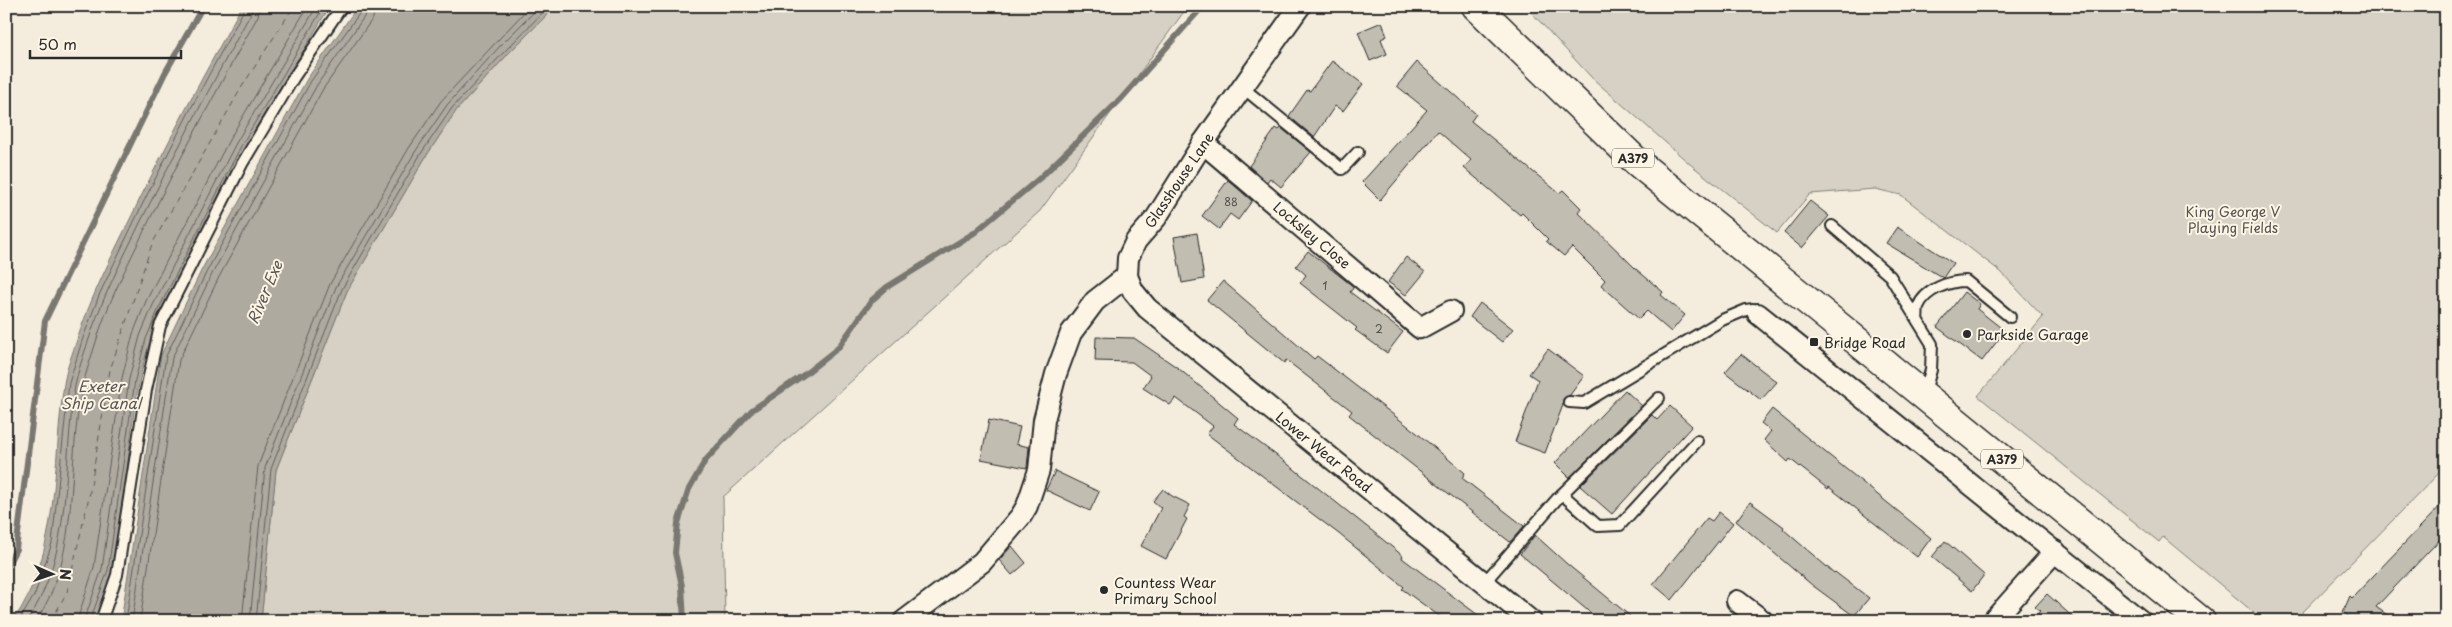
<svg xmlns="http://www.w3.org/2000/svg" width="2452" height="627" font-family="'Playpen Sans',sans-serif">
  <rect width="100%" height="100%" fill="#f4edde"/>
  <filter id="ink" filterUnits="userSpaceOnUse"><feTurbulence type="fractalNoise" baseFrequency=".02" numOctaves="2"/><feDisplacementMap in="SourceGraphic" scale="10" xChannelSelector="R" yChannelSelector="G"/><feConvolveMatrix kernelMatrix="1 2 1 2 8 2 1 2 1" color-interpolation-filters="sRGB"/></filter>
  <g filter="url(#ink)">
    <g fill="#d6d1c4" stroke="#807e78">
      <polygon points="556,6 1188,6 1040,211 723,497 725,621 261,621 276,470 347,291 425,158 456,111 508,54"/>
      <polygon points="1537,6 2446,6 2446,466 2294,621 2264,621 2163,537 2159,542 1978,396 2043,317 2001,272 1901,195 1875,189 1810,194 1777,233 1690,164 1592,78 1531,12"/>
    </g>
    <g fill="#afaaa0" stroke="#7a7771">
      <path d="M 242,6 L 330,6 C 284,82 241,158 200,237 C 183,271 163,304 151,339 C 119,429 135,534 95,621 L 13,621 C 61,552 52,464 64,384 C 66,369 73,352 78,337 C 92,294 113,254 133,213 C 167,143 204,74 242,6 Z"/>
      <polygon points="358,6 556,6 508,54 456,111 425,158 347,291 276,470 261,621 121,621 161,355 202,269 307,79"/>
    </g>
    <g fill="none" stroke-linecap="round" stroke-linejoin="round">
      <g stroke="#605e5a" stroke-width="1">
        <polyline points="19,621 35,594 52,543 69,383 83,338 100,293 143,203 190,110 246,6"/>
        <path d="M 27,621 C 74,553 62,464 75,386 C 78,371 83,356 88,342 C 101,300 122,260 141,221 C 176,150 213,82 251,13 L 253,6"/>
        <path d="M 36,621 C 83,552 65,463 83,385 C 86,372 91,358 95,345 C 107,304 127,266 146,227 C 181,156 219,86 258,16 L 260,6"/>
        <polyline points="77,621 94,567 122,378 133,334 146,301 229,140 308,6"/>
        <polyline points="84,621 102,569 129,379 140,336 153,305 236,143 317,6"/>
        <polyline points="90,621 108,570 135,380 146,339 159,308 241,146 324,6"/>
        <polyline points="126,621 166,356 207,271 311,81 361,11 362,6"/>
        <polyline points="132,621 172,358 212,274 317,85 366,14 368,6"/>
        <polyline points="140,621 179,360 219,277 323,89 373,18 376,6"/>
        <polyline points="242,621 258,466 330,284 409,148 441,101 530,6"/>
        <polyline points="250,621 265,468 336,287 415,152 447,105 500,46 540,6"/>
        <polyline points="256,621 271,469 342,289 420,155 452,108 505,51 549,6"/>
      </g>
      <g stroke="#7a7771" stroke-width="6">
        <polyline points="6,568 16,549 45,321 165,73 203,6"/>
        <polyline points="684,621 682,586 675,553 678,523 689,489 705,461 752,410 805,374 838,348 872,300 887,287 974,233 1041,177 1121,99 1203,6"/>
      </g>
      <polyline stroke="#595754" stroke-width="1" stroke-dasharray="6 5" stroke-linecap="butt" points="51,621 67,592 89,497 110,370 152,244 243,85 294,6"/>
    </g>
    <g fill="#c2bdb1" stroke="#2b2b2b">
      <polygon points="1382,22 1387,36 1381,39 1387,54 1370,61 1358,32"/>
      <polygon points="1332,61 1363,84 1343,111 1335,106 1314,137 1289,116 1307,90 1310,91"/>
      <polygon points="1417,62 1476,114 1471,121 1559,193 1563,190 1581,208 1578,212 1636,269 1663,292 1661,295 1685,315 1671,332 1647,311 1639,319 1601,285 1605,280 1572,247 1564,256 1546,241 1548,239 1522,213 1520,215 1464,168 1471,160 1438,131 1380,200 1362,182 1427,110 1397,86"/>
      <polygon points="1276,128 1279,130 1281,128 1311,152 1281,187 1270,178 1267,182 1249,166"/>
      <polygon points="1228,180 1252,201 1238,220 1230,214 1219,229 1202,216"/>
      <polygon points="1810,201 1829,216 1802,248 1784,233"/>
      <polygon points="1897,227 1953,263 1943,278 1886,243"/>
      <polygon points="1197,233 1204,279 1182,283 1174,237"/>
      <polygon points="1308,251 1354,287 1350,292 1403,332 1387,353 1355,330 1357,328 1300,283 1306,275 1296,266"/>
      <polygon points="1406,257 1425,272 1406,295 1388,282"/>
      <polygon points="1223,281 1314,359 1317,356 1417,433 1465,473 1462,478 1524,526 1510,542 1349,415 1352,411 1286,360 1284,363 1207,300"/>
      <polygon points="1964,292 1980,304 1977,309 2005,331 1982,361 1937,327"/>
      <polygon points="1480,303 1513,329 1502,342 1470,317"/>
      <polygon points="1096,337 1134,338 1178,368 1238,418 1234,424 1284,461 1376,534 1403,556 1402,558 1486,621 1446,621 1402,589 1404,587 1339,534 1207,434 1213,426 1176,398 1170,405 1143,388 1151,376 1132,362 1095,361"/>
      <polygon points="1548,349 1584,376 1570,395 1563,399 1563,405 1545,453 1515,442 1538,380 1529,374"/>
      <polygon points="1741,354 1777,382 1761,400 1725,372"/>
      <polygon points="1625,390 1642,406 1570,477 1568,476 1555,463"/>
      <polygon points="1670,406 1692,426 1612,514 1580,486 1652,415 1657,420"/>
      <polygon points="1772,409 1931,538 1917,557 1829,487 1828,489 1790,459 1788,462 1764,440 1771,431 1761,423"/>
      <polygon points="989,420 1020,427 1016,444 1029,447 1027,468 981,459"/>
      <polygon points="1055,471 1099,492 1090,511 1046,490"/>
      <polygon points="1163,489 1172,496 1190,505 1184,517 1187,519 1166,559 1141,546 1161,508 1153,501"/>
      <polygon points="2446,500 2446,533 2376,607 2396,621 2354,621 2343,612 2350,596 2352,598"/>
      <polygon points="1750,502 1784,527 1783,529 1834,573 1835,572 1869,598 1854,616 1812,585 1736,521"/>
      <polygon points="1719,512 1733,523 1672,600 1653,584 1707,518 1712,521"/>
      <polygon points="1535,535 1567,564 1636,621 1600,621 1537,568 1520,554"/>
      <polygon points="1945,541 1984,575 1972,591 1932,557"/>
      <polygon points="1012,546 1026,563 1012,575 999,560"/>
      <polygon points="2047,594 2077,621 2031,621 2040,611 2035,607"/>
    </g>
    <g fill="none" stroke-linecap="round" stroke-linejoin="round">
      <defs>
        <g id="service">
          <polyline points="1242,87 1342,169 1358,152"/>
          <polyline points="1832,226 1890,276 1932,344 1931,370 1924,395"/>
          <path d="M 1917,319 C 1918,315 1917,310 1918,307 C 1925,289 1950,281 1966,281 L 2010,317"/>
          <polyline points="1569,402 1584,403 1722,320 1746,310 1753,309 1758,314"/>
          <polyline points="1562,494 1598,526 1620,525 1697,441"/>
          <polyline points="1483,584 1557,499 1659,398"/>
          <polyline points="101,621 117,575 146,390 160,326 242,164 294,77 342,6"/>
        </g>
        <g id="minor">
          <polyline points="1300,6 1203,143 1156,218 1136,241 1128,258 1127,276 1133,291 1147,308 1531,621"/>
          <polyline points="1203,143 1420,328 1451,311"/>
          <polyline points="1758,314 2141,621"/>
          <polyline points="1737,601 1763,621"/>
          <polyline points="904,621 982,562 1021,516 1027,506 1039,470 1044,420 1056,374 1071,333 1095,301 1127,276"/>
          <polyline points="1993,621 2055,551"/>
        </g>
        <polyline id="primary" points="1476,6 1637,162 2201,621"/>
      </defs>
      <use href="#service" stroke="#2b2b2b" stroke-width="14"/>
      <use href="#minor" stroke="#2b2b2b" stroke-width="24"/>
      <use href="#primary" stroke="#2b2b2b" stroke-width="31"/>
      <use href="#service" stroke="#fcf5e5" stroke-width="10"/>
      <use href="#minor" stroke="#fcf5e5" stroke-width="20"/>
      <use href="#primary" stroke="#fcf5e5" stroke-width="28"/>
    </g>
  </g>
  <g fill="#2b2b2b" stroke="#fcf5e5" stroke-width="2">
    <circle cx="1967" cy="334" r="5"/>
    <rect x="1809" y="337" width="10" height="10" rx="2.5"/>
    <circle cx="1104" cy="590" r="5"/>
  </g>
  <g text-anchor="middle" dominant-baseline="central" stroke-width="4" stroke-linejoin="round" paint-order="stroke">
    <g font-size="11" fill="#51504c">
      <text x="1231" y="201">88</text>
      <text x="1325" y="285">1</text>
      <text x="1379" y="328">2</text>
    </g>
    <g fill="#fcf5e5" stroke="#6a6863" stroke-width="1">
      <rect x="1612" y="148.5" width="42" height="19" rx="4"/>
      <rect x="1981" y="449.5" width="42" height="19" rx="4"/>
    </g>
    <g font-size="12" font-weight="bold" fill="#2b2b2b">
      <text x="1633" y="158">A379</text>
      <text x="2002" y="459">A379</text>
    </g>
    <g font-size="14" fill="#2b2b2b" stroke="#fcf5e5">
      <text transform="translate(1179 180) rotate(-56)">Glasshouse Lane</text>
      <text transform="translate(1312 235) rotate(40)">Locksley Close</text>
      <text transform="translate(1324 452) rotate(39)">Lower Wear Road</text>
    </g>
    <g font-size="14" fill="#565451" stroke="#fcf5e5">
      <text x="2233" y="211">King George V<tspan x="2233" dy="16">Playing Fields</tspan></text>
    </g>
    <g font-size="14" fill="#2b2b2b" stroke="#fcf5e5" text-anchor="start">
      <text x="1977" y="334">Parkside Garage</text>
      <text x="1824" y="342">Bridge Road</text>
      <text x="1114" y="582">Countess Wear<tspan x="1114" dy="16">Primary School</tspan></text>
    </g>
    <g font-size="15" font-style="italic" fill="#595754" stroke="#fcf5e5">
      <text transform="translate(264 292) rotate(-67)">River Exe</text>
      <text x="101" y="385">Exeter<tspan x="101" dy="17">Ship Canal</tspan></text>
    </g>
  </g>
  <rect width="2452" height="627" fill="none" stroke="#fcf5e5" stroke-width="25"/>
  <rect x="12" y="12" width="2427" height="602" fill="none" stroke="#2b2b2b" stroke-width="2" filter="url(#ink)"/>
  <g transform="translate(52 574) rotate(92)" stroke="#fcf5e5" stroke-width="4" paint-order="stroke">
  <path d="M0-4L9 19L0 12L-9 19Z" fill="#2b2b2b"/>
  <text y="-8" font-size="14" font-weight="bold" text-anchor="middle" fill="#2b2b2b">N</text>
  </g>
  <path d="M30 50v8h151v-8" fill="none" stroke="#2b2b2b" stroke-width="2.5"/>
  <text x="38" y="50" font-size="15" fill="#2b2b2b" stroke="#fcf5e5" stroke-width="4" paint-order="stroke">50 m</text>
</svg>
